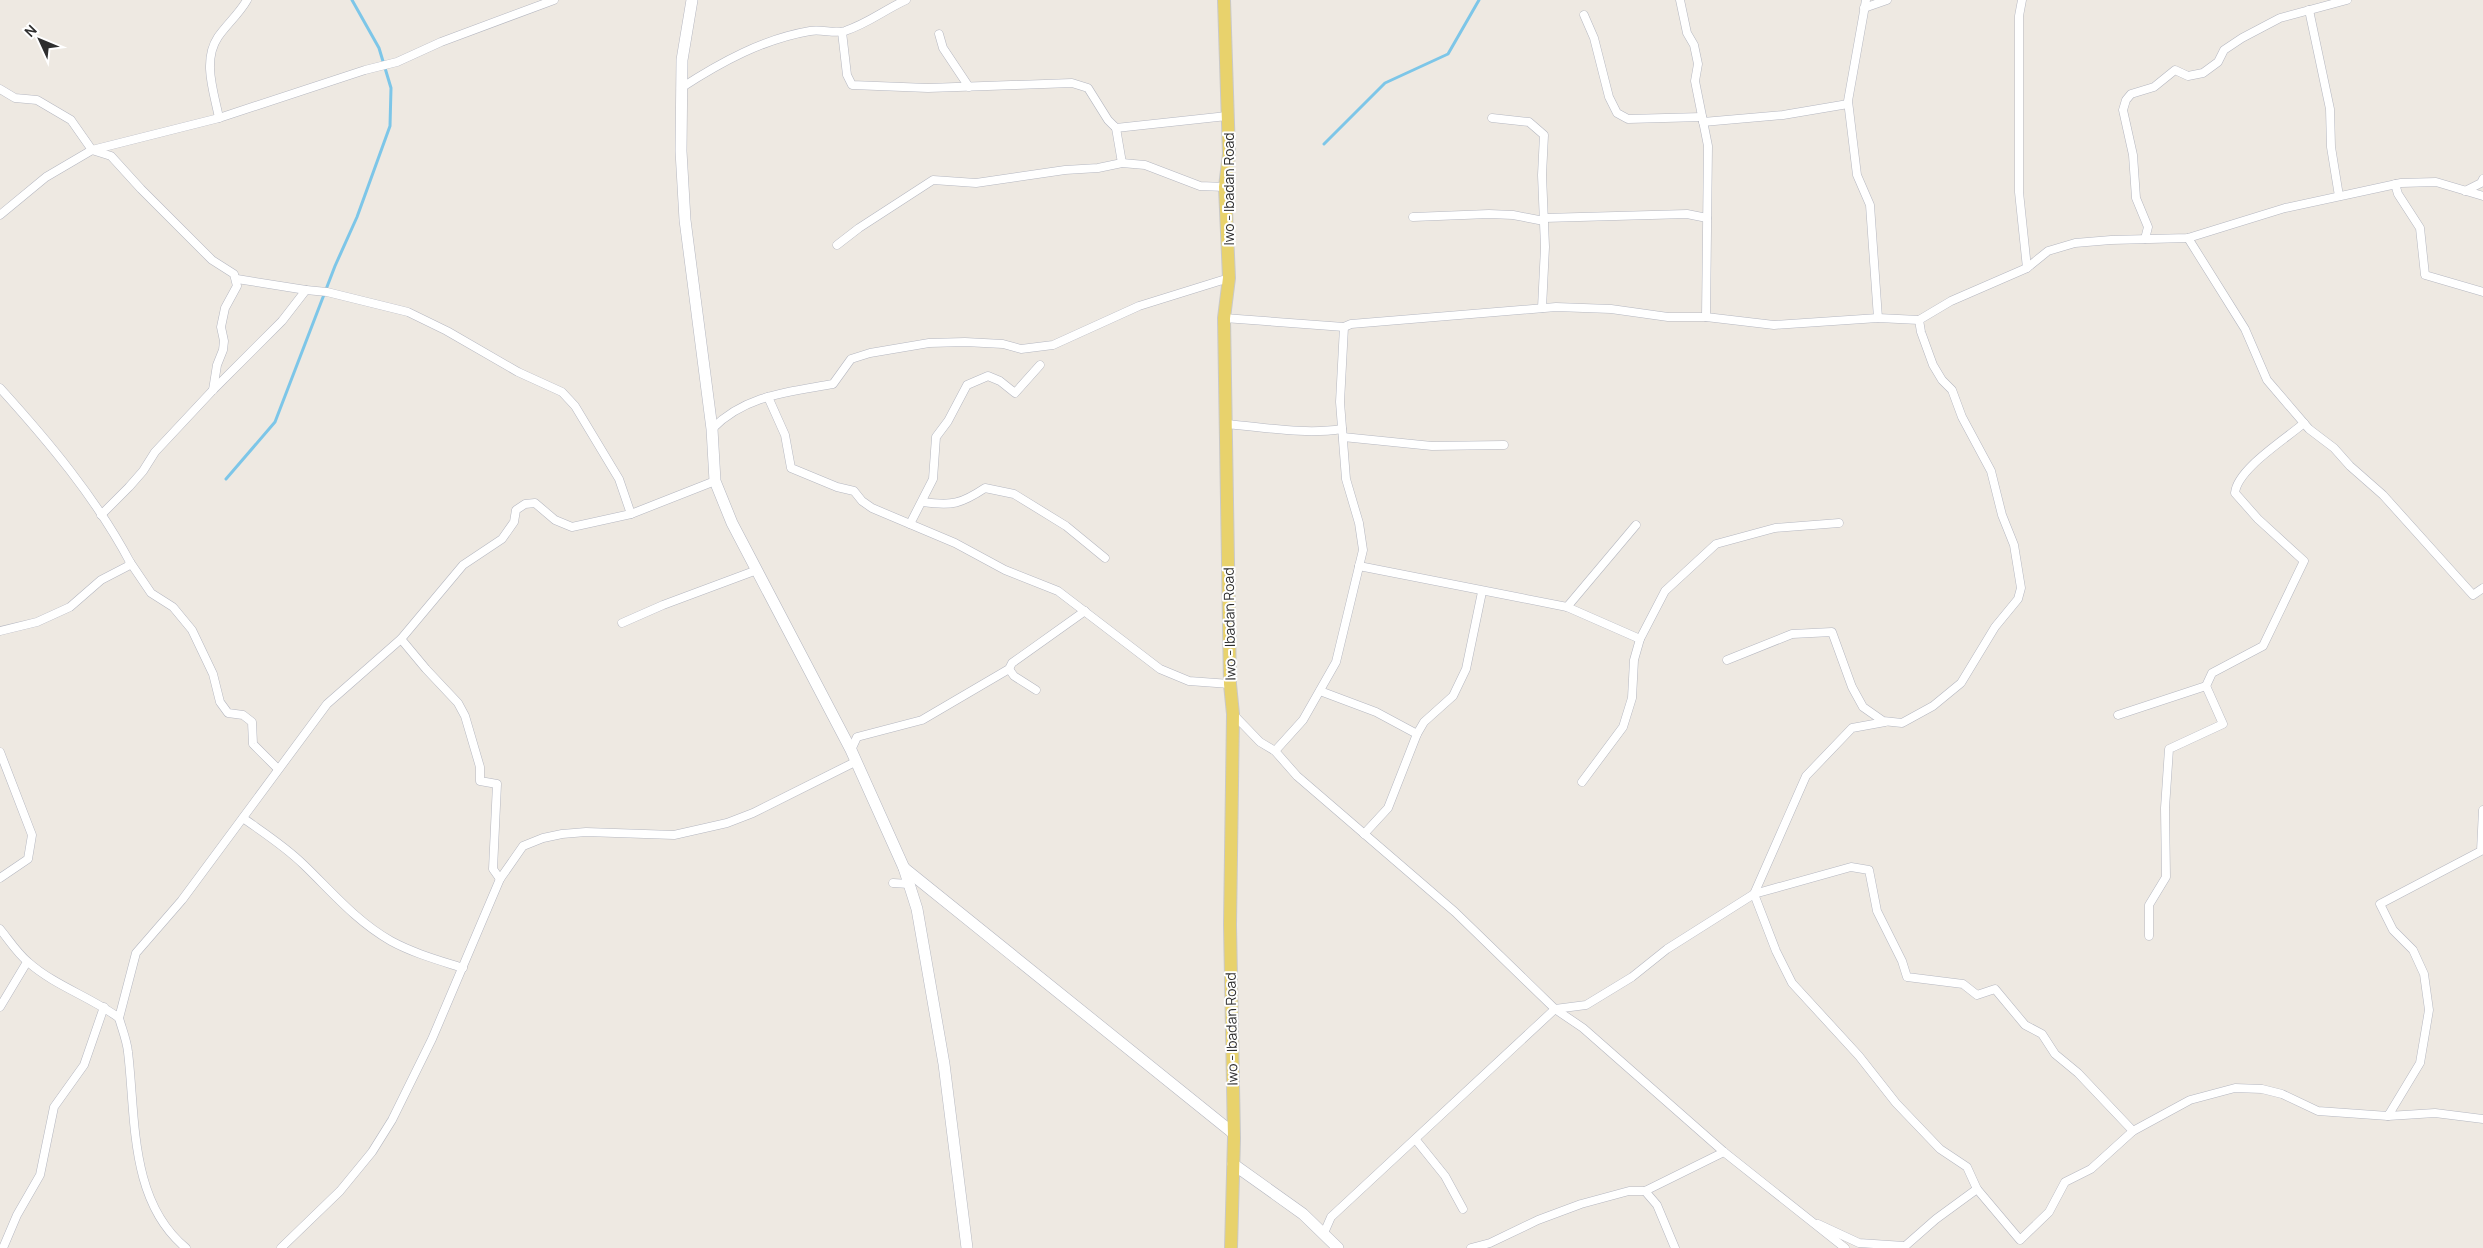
<svg xmlns="http://www.w3.org/2000/svg" width="2483" height="1248" font-family="Manrope,sans-serif">
  <rect width="100%" height="100%" fill="#eee9e2"/>
  <g fill="none" stroke-linecap="round" stroke-linejoin="round">
    <g stroke="#7dc6e8" stroke-width="3">
      <polyline points="1324,144 1385,83 1448,54 1479,0"/>
      <polyline points="226,479 275,422 335,266 357,217 390,126 391,88 379,48 352,0"/>
    </g>
    <defs>
      <g id="street">
        <polyline points="1680,0 1687,33 1694,45 1698,64 1695,81 1708,146 1706,317"/>
        <polyline points="1866,0 1848,101 1857,175 1870,205 1878,318"/>
        <polyline points="2022,0 2019,16 2019,192 2027,268"/>
        <polyline points="1864,8 1887,0"/>
        <polyline points="2309,10 2330,109 2331,147 2339,196"/>
        <polyline points="1584,15 1594,38 1609,97 1617,113 1628,119 1702,117"/>
        <polyline points="842,32 847,75 852,85 928,88 1072,83 1088,88 1108,120 1116,128 1227,116"/>
        <polyline points="939,34 943,48 969,87"/>
        <path d="M 681,88 C 721,62 763,39 810,31 C 822,29 834,34 845,31 C 869,23 884,10 906,0"/>
        <polyline points="0,89 15,98 37,100 71,120 92,150 111,156 141,189 212,260 234,274 237,286 225,308 221,327 224,341 223,350 217,365 213,390"/>
        <path d="M 219,118 C 214,92 202,61 218,37 C 227,24 239,14 247,0"/>
        <polyline points="1492,118 1529,122 1544,135 1542,175 1545,247 1542,308"/>
        <polyline points="1703,122 1783,115 1848,104"/>
        <polyline points="1116,128 1122,163"/>
        <polyline points="2395,184 2398,194 2420,228 2425,275 2483,292"/>
        <polyline points="2465,191 2481,183 2483,179"/>
        <polyline points="0,215 46,177 92,150 219,118 365,70 397,62 441,42 554,0"/>
        <polyline points="1413,217 1489,214 1513,215 1544,221"/>
        <polyline points="1544,218 1687,214 1707,218"/>
        <polyline points="2188,238 2245,329 2267,380 2309,429 2334,448 2350,466 2383,495 2473,595 2483,588"/>
        <polyline points="2145,239 2148,227 2136,198 2133,155 2123,110 2126,100 2131,94 2154,87 2175,70 2188,76 2203,73 2218,62 2224,50 2242,38 2280,18 2347,0"/>
        <polyline points="837,245 859,228 933,180 976,183 1065,170 1098,168 1122,163 1145,165 1200,186 1225,187"/>
        <polyline points="237,279 306,290"/>
        <polyline points="1224,318 1344,327 1351,324 1556,307 1611,309 1668,317 1706,317 1774,325 1878,318 1919,320 1951,301 2027,268 2048,251 2075,243 2111,240 2188,238 2285,208 2401,183 2436,182 2483,196"/>
        <path d="M 0,388 C 48,441 96,498 130,562 L 128,566 L 101,580 L 70,607 L 37,622 L 0,631"/>
        <polyline points="768,397 785,435 791,468 837,487 854,491 862,501 872,508 955,543 1005,570 1058,591 1160,669 1189,681 1230,684"/>
        <path d="M 1226,424 C 1264,427 1304,435 1342,429"/>
        <path d="M 712,429 C 745,395 789,392 833,384 L 851,359 L 870,353 L 929,343 L 965,342 L 1003,344 L 1021,349 L 1053,345 L 1139,306 L 1229,278"/>
        <polyline points="1343,437 1432,446 1504,445"/>
        <path d="M 923,502 C 952,506 961,504 985,488 L 1014,494 L 1066,526 L 1105,558"/>
        <polyline points="101,515 129,487 143,471 155,452 213,390 282,321 306,290 327,292 408,312 447,331 518,372 562,392 575,406 619,479 631,514"/>
        <polyline points="910,524 933,479 936,437 948,421 967,385 988,376 1000,381 1015,393 1040,365"/>
        <polyline points="130,562 151,593 173,607 192,630 213,674 220,702 228,713 243,715 252,722 253,744 278,769"/>
        <polyline points="1359,566 1567,607 1640,639"/>
        <polyline points="1567,607 1636,525"/>
        <polyline points="622,623 663,605 757,570"/>
        <polyline points="401,639 426,669 458,703 465,716 480,767 480,781 497,784 493,869 500,879"/>
        <polyline points="1727,660 1792,634 1832,632 1852,687 1863,707 1883,721 1902,723 1933,706 1961,683 1995,627 2018,599 2021,588 2014,545 2002,515 1991,471 1962,417 1952,390 1942,380 1933,365 1921,332 1919,320"/>
        <polyline points="1009,669 1014,676 1036,690"/>
        <polyline points="1320,691 1376,712 1417,734"/>
        <polyline points="1233,714 1260,742 1275,751 1297,776 1455,912 1555,1009 1583,1028 1724,1152 1845,1248"/>
        <path d="M 2118,715 L 2206,686 L 2212,673 L 2263,646 L 2304,561 L 2258,519 L 2235,493 C 2237,469 2286,439 2304,423"/>
        <polyline points="1885,722 1852,728 1806,776 1754,894 1776,951 1792,983 1859,1056 1896,1103 1940,1149 1967,1167 1977,1189"/>
        <polyline points="851,750 857,737 922,720 1009,669 1012,663 1085,611"/>
        <polyline points="1275,751 1303,720 1336,662 1363,550 1359,523 1346,479 1340,402 1344,327"/>
        <polyline points="0,752 32,835 28,859 0,878"/>
        <polyline points="1582,782 1623,727 1632,698 1634,660 1640,639 1665,591 1716,544 1775,528 1839,523"/>
        <path d="M 243,818 C 264,833 286,847 304,865 C 332,892 356,921 391,941 C 413,953 438,960 463,968"/>
        <polyline points="1364,834 1388,808 1417,734 1424,722 1453,696 1466,669 1482,592"/>
        <polyline points="893,883 909,884"/>
        <path d="M 0,929 C 9,940 17,953 28,962 C 55,986 91,997 119,1018 L 136,953 L 182,900 L 327,704 L 401,639 L 463,565 L 502,539 L 514,522 L 516,510 L 525,504 L 535,503 L 555,520 L 572,527 L 631,514 L 715,481"/>
        <polyline points="2149,936 2149,905 2166,877 2165,808 2169,749 2223,724 2206,686"/>
        <polyline points="0,1007 27,962"/>
        <path d="M 119,1018 C 122,1029 127,1041 128,1052 C 136,1118 129,1201 186,1248"/>
        <polyline points="2388,1116 2435,1113 2483,1119"/>
        <polyline points="1416,1140 1445,1176 1463,1209"/>
        <polyline points="1645,1191 1657,1205 1675,1248"/>
        <polyline points="1818,1224 1859,1243 1904,1246"/>
        <polyline points="1324,1233 1331,1217 1555,1009 1586,1005 1632,977 1667,949 1754,894 1851,867 1869,870 1877,911 1902,961 1907,977 1963,984 1977,995 1995,989 2025,1025 2042,1034 2055,1054 2078,1073 2133,1131"/>
        <polyline points="3,1248 17,1215 40,1175 54,1107 84,1065 104,1007"/>
        <polyline points="281,1248 340,1191 372,1152 392,1120 432,1039 500,879 523,846 543,838 562,834 586,832 674,835 727,823 753,813 855,762"/>
        <polyline points="1471,1248 1490,1243 1538,1220 1581,1204 1629,1191 1645,1191 1724,1152"/>
        <polyline points="1903,1248 1936,1219 1977,1189 2020,1240 2049,1212 2065,1182 2091,1169 2133,1131 2190,1100 2235,1088 2262,1089 2282,1094 2318,1111 2388,1116 2420,1063 2429,1010 2424,974 2413,950 2393,930 2380,904 2481,851 2483,810"/>
      </g>
      <g id="secondary">
        <polyline points="692,0 682,60 681,151 685,220 712,429 715,481 732,523 851,750 904,868 917,909 944,1064 967,1248"/>
        <polyline points="904,868 1233,1133"/>
        <polyline points="1233,1164 1303,1214 1338,1248"/>
      </g>
      <polyline id="primary" points="1224,0 1229,154 1225,187 1229,278 1224,318 1230,684 1233,714 1230,925 1234,1138 1231,1248"/>
    </defs>
    <use href="#street" stroke="#b5b7c0" stroke-width="9"/>
    <use href="#secondary" stroke="#b5b7c0" stroke-width="12"/>
    <use href="#primary" stroke="#c9c9c9" stroke-width="14"/>
    <use href="#street" stroke="#fff" stroke-width="8"/>
    <use href="#secondary" stroke="#fff" stroke-width="11"/>
    <use href="#primary" stroke="#e8d26c" stroke-width="12"/>
  </g>
  <g text-anchor="middle" dominant-baseline="central" stroke-width="4" stroke-linejoin="round" paint-order="stroke">
    <g font-size="14" fill="#2e2e2e" stroke="#fff">
      <text transform="translate(1228 189) rotate(-90)">Iwo - Ibadan Road</text>
      <text transform="translate(1229 624) rotate(-91)">Iwo - Ibadan Road</text>
      <text transform="translate(1231 1029) rotate(-91)">Iwo - Ibadan Road</text>
    </g>
  </g>
  <g transform="translate(40 40) rotate(314)" stroke="#ffffff" stroke-width="4" paint-order="stroke">
  <path d="M0-4L9 19L0 12L-9 19Z" fill="#2e2e2e"/>
  <text y="-8" font-size="14" font-weight="bold" text-anchor="middle" fill="#2e2e2e">N</text>
  </g>
</svg>
